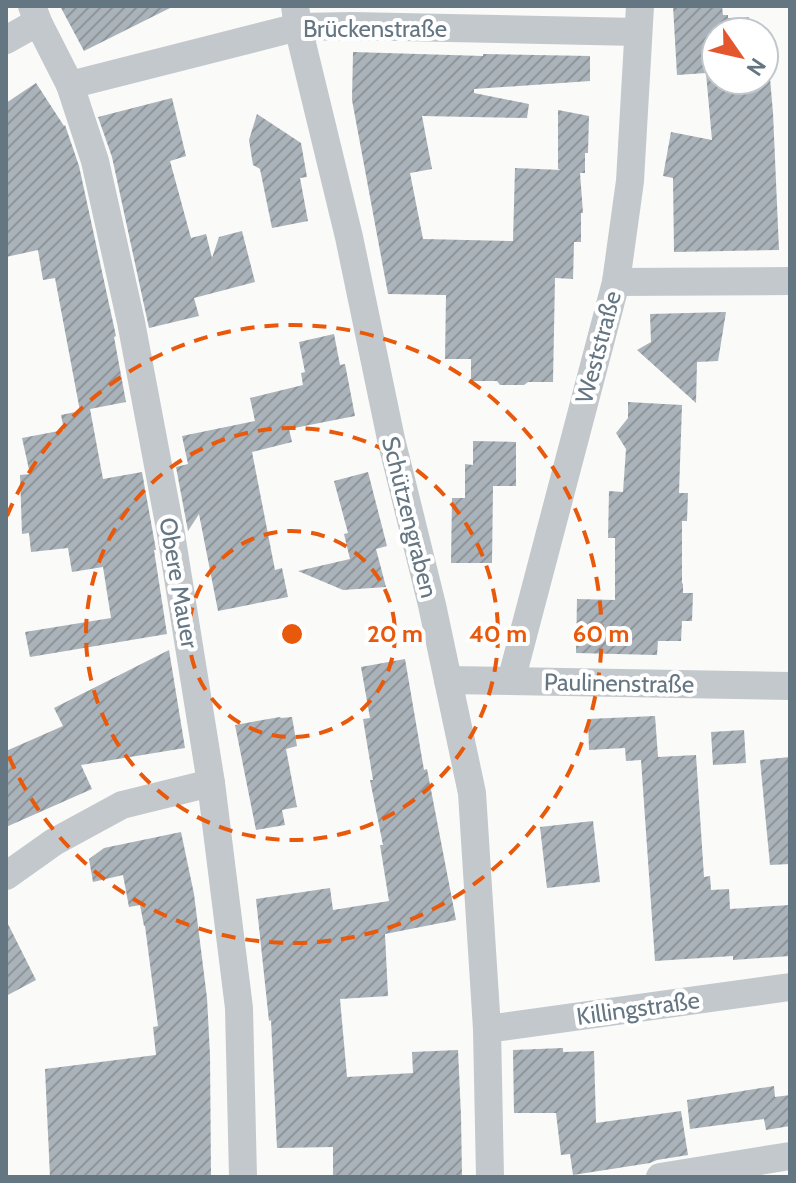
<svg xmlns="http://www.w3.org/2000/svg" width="796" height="1183" font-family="Cabin,sans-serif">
  <defs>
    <pattern id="building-hatch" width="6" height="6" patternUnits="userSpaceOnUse" patternTransform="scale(2)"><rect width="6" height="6" fill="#aab3b9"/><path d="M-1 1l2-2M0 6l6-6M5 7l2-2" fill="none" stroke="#8e969c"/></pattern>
  </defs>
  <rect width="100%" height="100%" fill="#fafaf8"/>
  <g fill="url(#building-hatch)">
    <polygon points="60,6 174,6 84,51"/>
    <polygon points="673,6 722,6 723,15 728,15 728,18 749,17 750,32 716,32 716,80 764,80 764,55 768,55 773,113 779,250 674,252 673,178 663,176 671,132 712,140 706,73 677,75"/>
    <polygon points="353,52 483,56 483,54 590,56 590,81 474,89 474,93 529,104 527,118 422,116 432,169 410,173 423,239 513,241 515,168 561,170 558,169 558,110 589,116 588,153 585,153 585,173 580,173 583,213 581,213 581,242 574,242 573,279 555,278 553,382 528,382 524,385 500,385 497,381 471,381 471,359 445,359 446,295 388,294 352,100"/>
    <polygon points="36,83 64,126 65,125 79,166 116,336 114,337 126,402 90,409 103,479 142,472 156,550 154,550 167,634 30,657 25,632 111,618 103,567 72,572 68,548 31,552 29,533 22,534 20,475 30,474 22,438 64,430 61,415 80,411 55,278 43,280 38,250 6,257 6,103"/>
    <polygon points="172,98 186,156 170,161 191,238 206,234 212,258 219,237 242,231 255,282 194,298 199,316 149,328 112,157 98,117"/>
    <polygon points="257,114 301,143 307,177 300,178 308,221 272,228 260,169 253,165 249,140"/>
    <polygon points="726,312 718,361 697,362 696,403 637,350 651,342 650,314"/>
    <polygon points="334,334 340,365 345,364 355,416 289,429 292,442 252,452 275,570 282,568 288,597 218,611 199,514 188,531 176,467 188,464 182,436 255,421 250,398 303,385 301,373 305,372 299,342"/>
    <polygon points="628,402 682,405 679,493 688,493 687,521 682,521 682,584 683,583 683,593 693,593 692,621 682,621 681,641 658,641 657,655 576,653 577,599 615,600 615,538 608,538 609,491 623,492 626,449 616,433 628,418"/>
    <polygon points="473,441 516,442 516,486 493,486 492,563 451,563 452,498 465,498 465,464 473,465"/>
    <polygon points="368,472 387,546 376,549 386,587 343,590 298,571 350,559 344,534 348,533 334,481"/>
    <polygon points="169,650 185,748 81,765 92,789 6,827 6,751 63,726 54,708"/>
    <polygon points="405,659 424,770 427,769 456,920 385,934 388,996 340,999 347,1077 413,1073 412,1052 458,1050 461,1116 462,1177 333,1177 333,1147 277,1148 271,1020 269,1021 256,899 330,888 333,910 389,901 380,845 383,845 370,780 373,780 363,719 370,718 361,667"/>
    <polygon points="655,716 658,757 696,755 704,877 710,876 711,890 729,889 730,909 790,905 790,956 733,960 733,956 655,961 641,760 626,761 625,748 589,750 588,719"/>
    <polygon points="280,717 281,718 292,717 297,746 286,749 297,807 282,810 285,825 256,830 235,725"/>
    <polygon points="744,730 746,763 713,765 711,732"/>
    <polygon points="790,757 790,864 770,865 760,760"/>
    <polygon points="593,821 600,882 547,888 540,827"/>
    <polygon points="181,832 194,894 207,998 210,1055 211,1177 50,1177 45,1069 156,1055 153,1027 158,1026 145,926 144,926 140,905 129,907 123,875 93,882 89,859 104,848"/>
    <polygon points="6,920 36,980 6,996"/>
    <polygon points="563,1048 563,1052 594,1051 596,1123 681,1111 688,1155 657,1160 650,1163 573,1175 570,1154 561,1155 556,1113 514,1113 513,1050"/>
    <polygon points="774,1086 775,1097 790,1095 790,1126 766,1130 764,1119 690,1129 687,1100"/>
  </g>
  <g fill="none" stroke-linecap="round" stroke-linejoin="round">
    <g stroke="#c3c8cc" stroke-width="28">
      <polyline points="32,6 38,22 70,85 95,161 131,322 171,534 211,783 239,1008 243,1177"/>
      <polyline points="295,6 298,27 349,237 391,439 432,605 472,793 487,1029 490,1177"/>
      <polyline points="6,40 38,22"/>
      <polyline points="70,85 298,27 352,26 638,32"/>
      <polyline points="616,282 790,281"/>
      <polyline points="448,680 790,686"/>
      <polyline points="511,681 616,282 630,181 640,6"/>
      <polyline points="6,876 54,842 122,805 211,783"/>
      <polyline points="487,1029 790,987"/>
      <polyline points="660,1177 790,1156"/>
    </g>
  </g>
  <g fill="none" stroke="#e8590c" stroke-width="4" stroke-dasharray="14 10">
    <circle cx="292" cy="634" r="103"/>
    <circle cx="292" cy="634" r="206"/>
    <path d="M7 516A309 309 0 1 1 7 752"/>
  </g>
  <g text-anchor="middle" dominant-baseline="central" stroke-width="8" stroke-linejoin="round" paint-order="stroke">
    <g font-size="24" fill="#657683" stroke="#fff">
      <text x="375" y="28">Brückenstraße</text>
      <text transform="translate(598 347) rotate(-75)">Weststraße</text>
      <text transform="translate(410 517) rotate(76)">Schützengraben</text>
      <text transform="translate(179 583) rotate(80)">Obere Mauer</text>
      <text transform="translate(619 683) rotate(1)">Paulinenstraße</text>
      <text transform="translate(638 1008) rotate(-8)">Killingstraße</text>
    </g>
  </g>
  <circle cx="292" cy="634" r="12" fill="#e8590c" stroke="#fff" stroke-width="4"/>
  <g font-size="24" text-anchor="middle" font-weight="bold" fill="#e8590c" stroke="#fff" stroke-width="8" stroke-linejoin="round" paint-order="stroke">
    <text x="395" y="642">20 m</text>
    <text x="498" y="642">40 m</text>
    <text x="601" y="642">60 m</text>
  </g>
  <rect width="796" height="1183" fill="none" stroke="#657683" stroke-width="16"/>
  <g transform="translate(740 56) rotate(124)"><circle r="38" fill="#ffffff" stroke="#c1c8cd" stroke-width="2"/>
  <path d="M0-6L14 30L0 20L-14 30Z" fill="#e4572e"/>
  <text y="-12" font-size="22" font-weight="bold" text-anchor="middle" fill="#657683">N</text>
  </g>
</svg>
